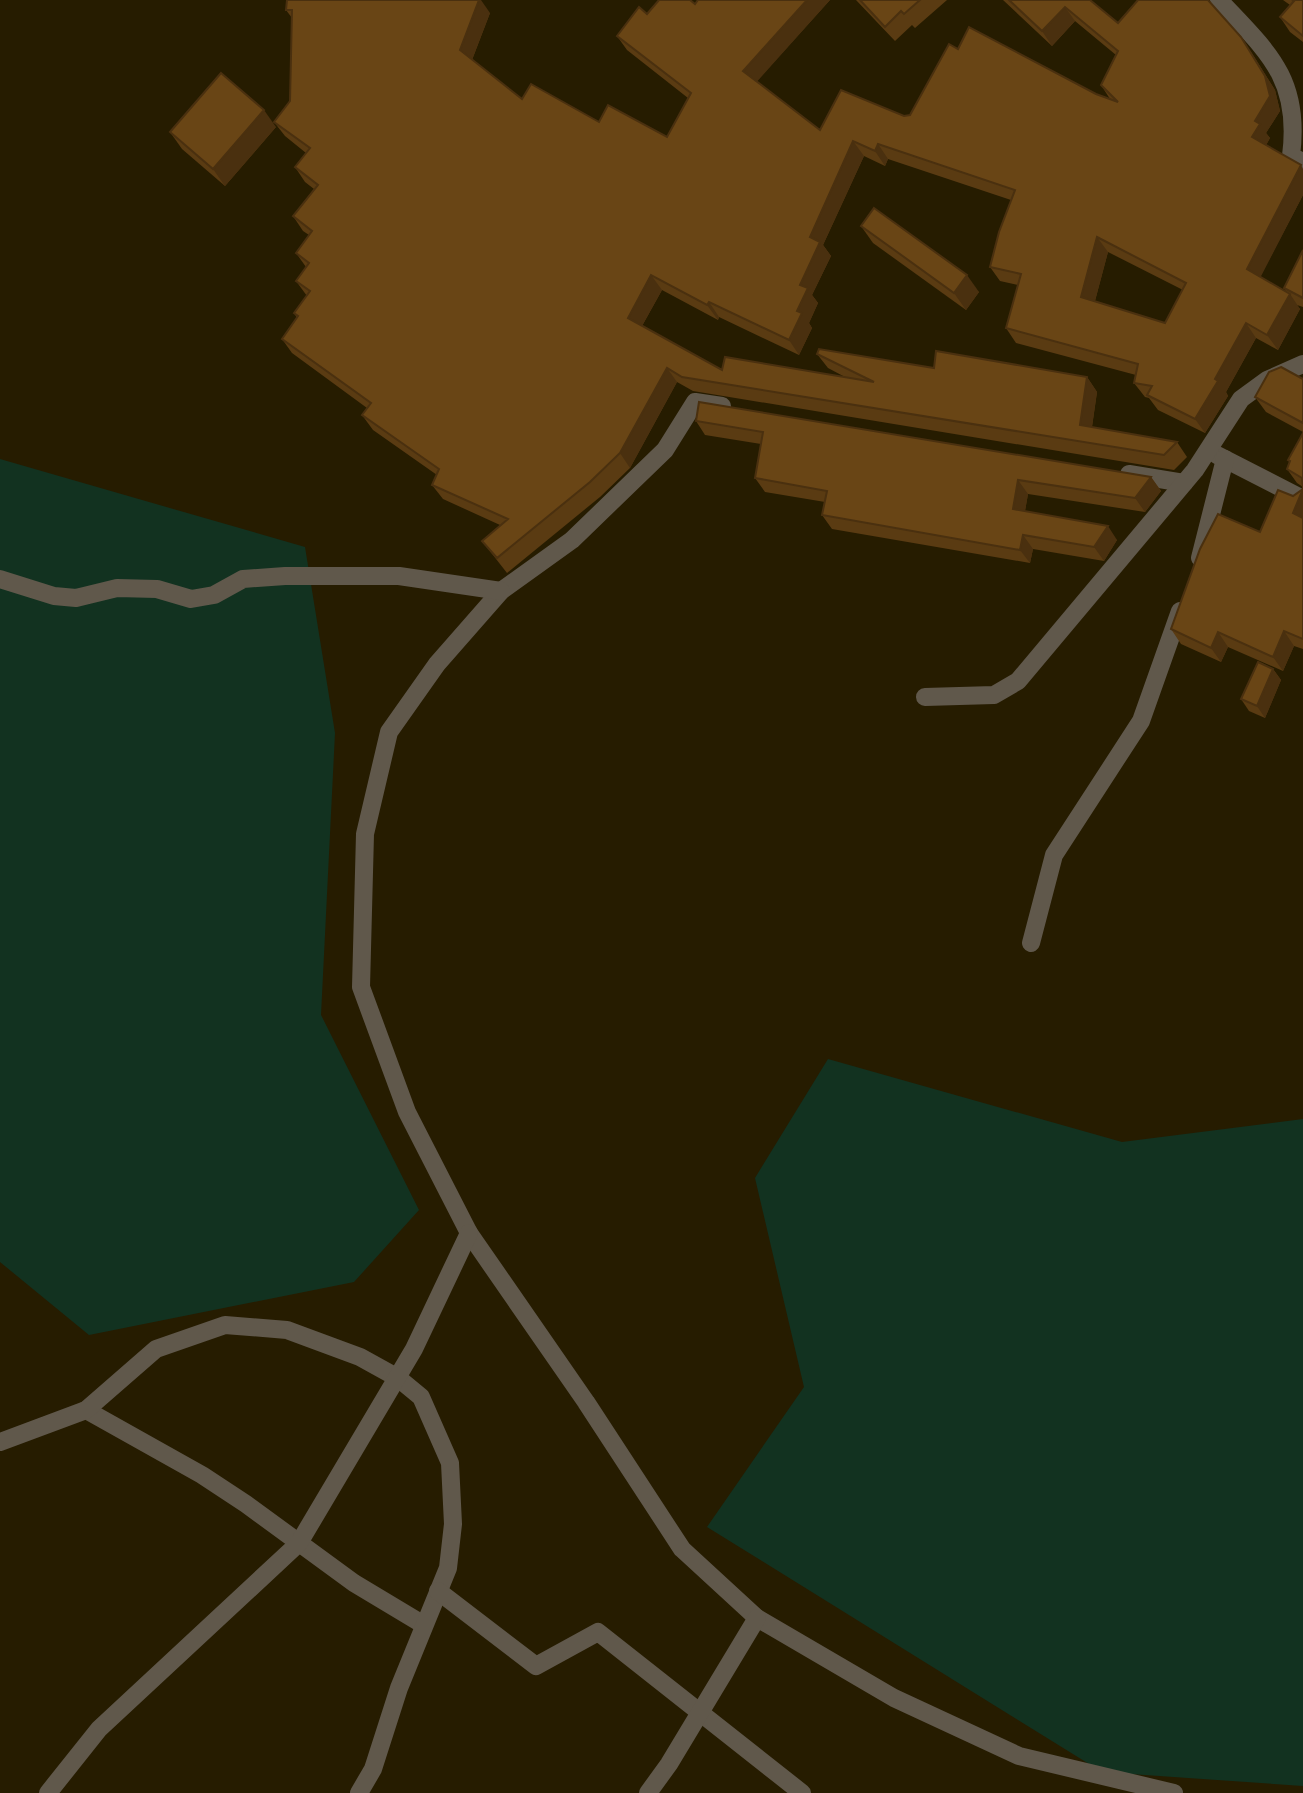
<svg xmlns="http://www.w3.org/2000/svg" width="1303" height="1793" font-family="'Work Sans',sans-serif">
  <rect width="100%" height="100%" fill="#261c00"/>
  <g fill="#123220">
    <polygon points="0,459 305,547 335,733 321,1015 419,1210 354,1282 89,1335 0,1262"/>
    <polygon points="828,1059 1122,1142 1303,1119 1303,1786 1102,1772 707,1527 804,1387 755,1178"/>
  </g>
  <g fill="none" stroke-linecap="round" stroke-linejoin="round">
    <g stroke="#60584b" stroke-width="18">
      <path d="M 1219,0 C 1268,52 1301,79 1291,156 L 1303,162"/>
      <polyline points="722,406 695,402 665,450 572,540 501,591 437,664 389,732 365,834 361,987 407,1112 469,1233 586,1402 682,1549 757,1618 894,1698 1019,1756 1174,1793"/>
      <polyline points="1217,455 1303,499"/>
      <polyline points="1129,474 1184,483"/>
      <polyline points="1200,558 1225,459"/>
      <polyline points="0,579 54,596 76,598 117,588 157,589 191,599 214,595 243,579 285,576 399,576 501,591"/>
      <polyline points="925,697 994,695 1018,681 1195,470 1241,399 1267,380 1303,364"/>
      <polyline points="1031,943 1054,855 1141,721 1180,611"/>
      <polyline points="86,1410 202,1475 246,1504 354,1583 424,1625"/>
      <polyline points="0,1442 86,1410 156,1349 225,1325 287,1330 360,1357 398,1378 421,1397 450,1463 453,1524 448,1568 399,1688 373,1769 359,1793"/>
      <polyline points="438,1591 536,1666 598,1632 802,1793"/>
      <polyline points="48,1793 99,1729 299,1543 414,1349 469,1233"/>
      <polyline points="648,1793 669,1764 757,1618"/>
    </g>
  </g>
  <g fill="#5a3b12" fill-rule="evenodd">
    <path d="M 698,0 L 830,0 L 756,82 L 820,130 L 910,115 L 958,49 L 1110,99 L 1101,85 L 1116,55 L 1075,21 L 1052,46 L 1003,0 L 1090,0 L 1118,23 L 1251,52 L 1275,90 L 1280,111 L 1266,133 L 1270,138 L 1266,145 L 1303,195 L 1260,277 L 1286,292 L 1284,288 L 1303,250 L 1303,307 L 1297,305 L 1300,309 L 1278,350 L 1256,338 L 1226,392 L 1228,396 L 1205,433 L 1158,410 L 1149,398 L 1145,397 L 1134,383 L 1136,375 L 1016,343 L 1006,328 L 1018,285 L 1000,281 L 990,267 L 1011,200 L 888,159 L 885,166 L 864,156 L 823,245 L 831,256 L 812,295 L 818,303 L 809,323 L 812,328 L 799,355 L 719,317 L 718,320 L 662,290 L 642,326 L 722,370 L 845,377 L 828,368 L 817,354 L 934,368 L 1087,377 L 1097,392 L 1092,427 L 1177,442 L 1187,457 L 1174,470 L 693,391 L 677,382 L 630,468 L 600,497 L 507,573 L 482,541 L 500,525 L 443,499 L 432,485 L 437,475 L 373,430 L 362,415 L 367,408 L 292,353 L 282,339 L 297,318 L 294,313 L 307,296 L 296,281 L 306,267 L 296,253 L 309,235 L 303,231 L 293,216 L 314,189 L 305,182 L 295,167 L 306,153 L 285,136 L 274,122 L 290,101 L 292,18 L 286,10 L 490,13 L 472,60 L 522,99 L 599,122 L 667,137 L 688,98 L 627,50 L 617,36 L 647,14 L 695,4 ZM 1108,252 L 1183,290 L 1165,323 L 1095,301 Z"/>
    <polygon points="856,0 947,0 915,28 912,25 895,41"/>
    <polygon points="1283,0 1303,0 1303,42 1290,32 1280,17 1290,5"/>
    <polygon points="276,127 225,186 182,149 170,132"/>
    <polygon points="861,226 979,292 966,310 873,243"/>
    <polygon points="1303,379 1303,432 1266,412 1255,397"/>
    <polygon points="696,421 1151,477 1161,491 1145,512 1028,494 1025,511 1117,540 1104,561 1033,549 1030,563 832,529 822,515 825,502 765,492 755,478 761,444 705,435"/>
    <polygon points="1303,433 1303,487 1297,483 1287,469 1290,463 1288,460"/>
    <polygon points="1303,489 1303,649 1294,646 1283,671 1228,647 1221,662 1181,644 1171,629 1293,496"/>
    <polygon points="1273,669 1281,680 1265,718 1249,711 1241,699"/>
  </g>
  <g fill="#4a300f">
    <polygon points="479,0 481,0 490,13 470,65 460,50"/>
    <polygon points="807,0 830,0 753,86 743,71"/>
    <polygon points="1065,7 1075,21 1052,46 1042,31"/>
    <polygon points="1241,37 1275,90 1280,111 1266,133 1270,138 1263,151 1252,137"/>
    <polygon points="264,110 276,127 225,186 213,169"/>
    <polygon points="853,141 864,156 823,245 831,256 812,295 818,303 809,323 812,328 799,355 789,340 810,237"/>
    <polygon points="878,144 888,159 885,166 875,151"/>
    <polygon points="1301,165 1303,169 1303,195 1257,284 1247,269"/>
    <polygon points="1097,237 1108,252 1092,312 1081,297"/>
    <polygon points="651,275 662,290 638,333 628,318"/>
    <polygon points="967,275 979,292 966,310 954,293"/>
    <polygon points="1290,294 1300,309 1278,350 1267,335"/>
    <polygon points="709,302 719,317 718,320 707,305"/>
    <polygon points="1246,323 1256,338 1226,392 1228,396 1205,433 1195,419 1215,379"/>
    <polygon points="667,368 677,382 630,468 620,453"/>
    <polygon points="1087,377 1097,392 1090,440 1080,425"/>
    <polygon points="1151,477 1161,491 1145,512 1135,498"/>
    <polygon points="1018,480 1028,494 1023,522 1013,509"/>
    <polygon points="1303,489 1303,528 1293,513"/>
    <polygon points="1108,526 1117,540 1104,561 1094,547"/>
    <polygon points="1023,535 1033,549 1030,563 1020,550"/>
    <polygon points="1284,631 1294,646 1283,671 1273,657"/>
    <polygon points="1218,632 1228,647 1221,662 1211,648"/>
    <polygon points="1273,669 1281,680 1265,718 1257,706"/>
  </g>
  <g fill="#694515" stroke="#4a300f" stroke-width="2" fill-rule="evenodd">
    <path d="M 287,0 L 479,0 L 460,50 L 522,99 L 531,84 L 599,122 L 608,105 L 667,137 L 691,93 L 617,36 L 639,7 L 647,14 L 659,0 L 690,0 L 695,4 L 698,0 L 807,0 L 743,71 L 820,130 L 841,90 L 904,116 L 910,115 L 949,44 L 958,49 L 969,27 L 1096,94 L 1118,102 L 1101,85 L 1118,51 L 1065,7 L 1042,31 L 1009,0 L 1090,0 L 1118,23 L 1138,0 L 1208,0 L 1241,37 L 1265,76 L 1270,96 L 1255,121 L 1260,124 L 1252,137 L 1301,165 L 1247,269 L 1290,294 L 1267,335 L 1246,323 L 1215,379 L 1218,381 L 1195,419 L 1147,395 L 1152,386 L 1134,383 L 1138,364 L 1006,328 L 1021,274 L 990,267 L 999,232 L 1015,190 L 878,144 L 875,151 L 853,141 L 810,237 L 820,242 L 800,285 L 808,288 L 797,311 L 802,313 L 789,340 L 709,302 L 707,305 L 651,275 L 628,318 L 722,370 L 725,357 L 874,382 L 817,354 L 819,349 L 934,368 L 936,351 L 1087,377 L 1080,425 L 1177,442 L 1164,455 L 682,377 L 667,368 L 620,453 L 590,482 L 497,558 L 482,541 L 508,519 L 432,485 L 439,469 L 362,415 L 371,403 L 282,339 L 298,316 L 294,313 L 310,291 L 296,281 L 309,263 L 296,253 L 312,231 L 293,216 L 318,185 L 295,167 L 310,148 L 274,122 L 290,101 L 292,10 L 286,10 ZM 1097,237 L 1186,283 L 1165,323 L 1081,297 Z"/>
    <polygon points="860,0 920,0 904,14 901,11 885,27"/>
    <polygon points="1292,0 1303,0 1303,36 1280,17 1294,1"/>
    <polygon points="221,73 264,110 213,169 170,132"/>
    <polygon points="874,208 967,275 954,293 861,226"/>
    <polygon points="1303,250 1303,298 1284,288"/>
    <polygon points="1281,367 1303,379 1303,423 1255,397 1269,372"/>
    <polygon points="699,402 1151,477 1135,498 1018,480 1013,509 1108,526 1094,547 1023,535 1020,550 822,515 827,491 755,478 763,432 696,421"/>
    <polygon points="1303,433 1303,488 1302,478 1287,469 1290,461 1288,460"/>
    <polygon points="1303,489 1293,513 1303,518 1303,639 1284,631 1273,657 1218,632 1211,648 1171,629 1200,549 1218,514 1260,532 1278,490 1293,496"/>
    <polygon points="1258,662 1273,669 1257,706 1241,699"/>
  </g>
</svg>
